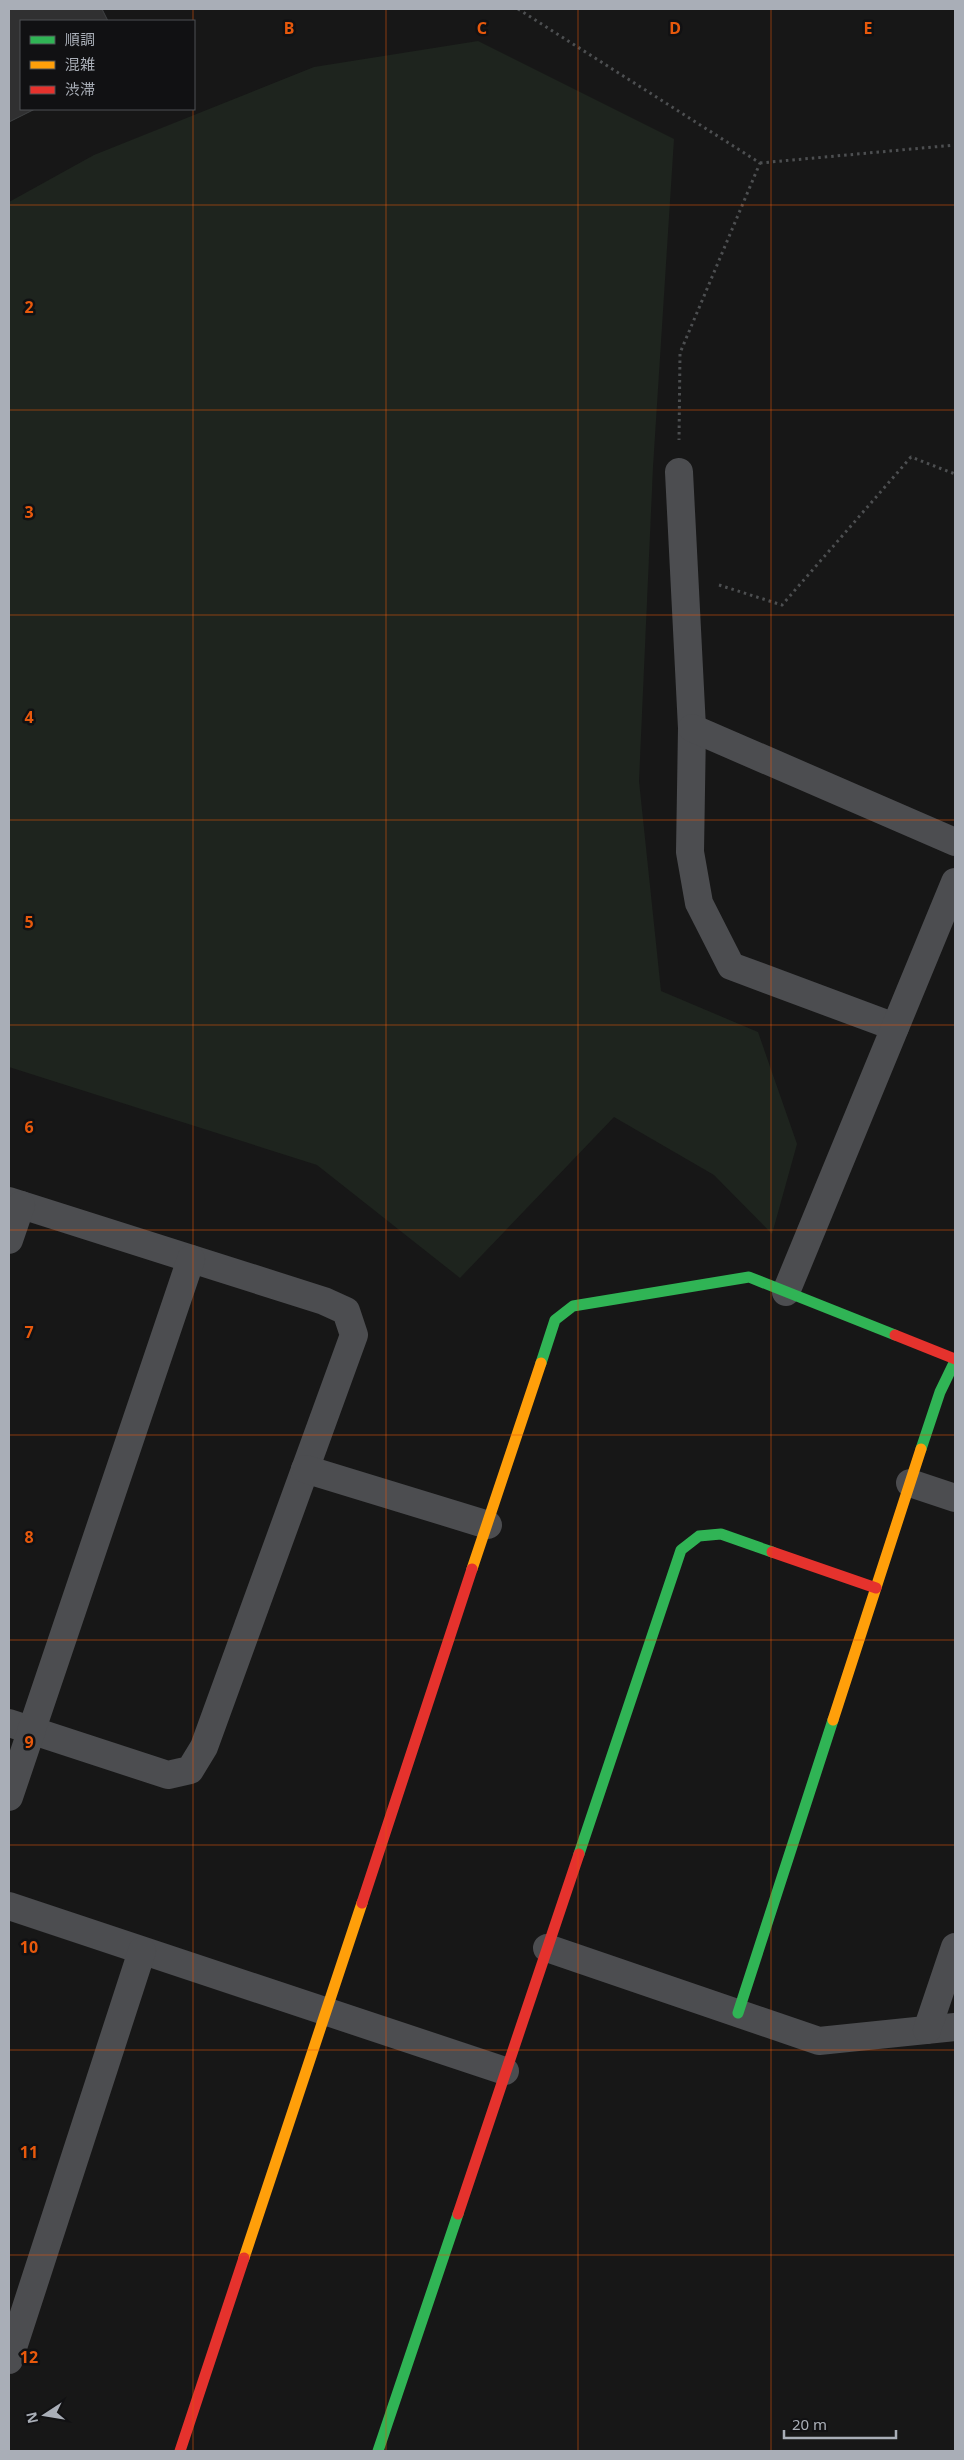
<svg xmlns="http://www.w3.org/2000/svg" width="964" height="2460" font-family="'Noto Sans','Noto Sans JP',sans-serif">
  <rect width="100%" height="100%" fill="#171717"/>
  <polygon fill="#1e241e" points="478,41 674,139 653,467 639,781 661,991 758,1032 797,1144 772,1234 714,1175 614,1117 460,1278 317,1165 9,1067 9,202 94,155 314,67"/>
  <polygon fill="#303031" stroke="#3f4143" points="9,9 102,9 108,21 21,21 21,109 35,109 9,122"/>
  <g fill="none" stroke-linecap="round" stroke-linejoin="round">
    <g stroke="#4d4f51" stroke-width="3" stroke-dasharray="2.5 4" stroke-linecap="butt">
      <polyline points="518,9 760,163 680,353 679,440"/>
      <polyline points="760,163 955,145"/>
      <polyline points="719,585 782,605 911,457 955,474"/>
    </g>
    <g stroke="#4c4d50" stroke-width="28">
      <polyline points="679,472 692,728 690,852 699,903 731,966 895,1027"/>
      <polyline points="692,728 955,842"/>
      <polyline points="9,1201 324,1301 346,1311 354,1335 204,1747 190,1770 168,1775 9,1723"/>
      <polyline points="9,1240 21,1205"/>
      <polyline points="786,1292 955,882"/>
      <polyline points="305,1469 488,1525"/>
      <polyline points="910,1483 955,1498"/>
      <polyline points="9,1797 191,1259"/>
      <polyline points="9,1906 505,2071"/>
      <polyline points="547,1948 819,2041 955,2027"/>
      <polyline points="927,2030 955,1947"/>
      <polyline points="9,2360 142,1951"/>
    </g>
    <g stroke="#30b455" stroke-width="11">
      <polyline points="541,1363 555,1320 573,1306 749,1277 895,1335"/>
      <polyline points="921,1449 940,1392 955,1361"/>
      <polyline points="579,1854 681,1550 699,1536 721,1534 772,1552"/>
      <polyline points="738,2013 833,1720"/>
      <polyline points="378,2451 458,2214"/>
    </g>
    <g stroke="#ff9f0a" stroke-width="11">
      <polyline points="472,1569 541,1363"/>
      <polyline points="833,1720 921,1449"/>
      <polyline points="244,2258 362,1903"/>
    </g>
    <g stroke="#e5322d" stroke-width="11">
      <polyline points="895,1335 955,1359"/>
      <polyline points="772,1552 876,1588"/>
      <polyline points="362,1903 472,1569"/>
      <polyline points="458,2214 579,1854"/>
      <polyline points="180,2451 244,2258"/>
    </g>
  </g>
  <path fill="none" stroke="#e8590c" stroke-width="1" stroke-opacity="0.55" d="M 193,9 L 193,21M 386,9 L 386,2451M 578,9 L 578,2451M 771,9 L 771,2451M 193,109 L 193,2451M 9,205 L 955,205M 9,410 L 955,410M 9,615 L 955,615M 9,820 L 955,820M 9,1025 L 955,1025M 9,1230 L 955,1230M 9,1435 L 955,1435M 9,1640 L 955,1640M 9,1845 L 955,1845M 9,2050 L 955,2050M 9,2255 L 955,2255"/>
  <g font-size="16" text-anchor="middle" font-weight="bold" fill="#e8590c" stroke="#111113" stroke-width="5" stroke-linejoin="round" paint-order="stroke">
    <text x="289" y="34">B</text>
    <text x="482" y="34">C</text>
    <text x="675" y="34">D</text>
    <text x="868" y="34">E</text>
    <text x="29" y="313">2</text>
    <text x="29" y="518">3</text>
    <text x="29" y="723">4</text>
    <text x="29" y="928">5</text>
    <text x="29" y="1133">6</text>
    <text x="29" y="1338">7</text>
    <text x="29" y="1543">8</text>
    <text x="29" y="1748">9</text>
    <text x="29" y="1953">10</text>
    <text x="29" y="2158">11</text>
    <text x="29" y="2363">12</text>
  </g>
  <rect width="964" height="2460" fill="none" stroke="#a9aeb7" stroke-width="20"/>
  <rect x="20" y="20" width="175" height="90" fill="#111113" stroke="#4e5055"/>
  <rect x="30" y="36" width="25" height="8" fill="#30b455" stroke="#4e5055"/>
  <text x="65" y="45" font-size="15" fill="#a9aeb7">順調</text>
  <rect x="30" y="61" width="25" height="8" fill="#ff9f0a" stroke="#4e5055"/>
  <text x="65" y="70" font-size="15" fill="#a9aeb7">混雑</text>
  <rect x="30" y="86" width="25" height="8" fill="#e5322d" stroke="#4e5055"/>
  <text x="65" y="95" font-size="15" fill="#a9aeb7">渋滞</text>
  <g transform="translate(45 2415) rotate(258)" stroke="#111113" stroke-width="4" paint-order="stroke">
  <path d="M0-4L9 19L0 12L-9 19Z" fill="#a9aeb7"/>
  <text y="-8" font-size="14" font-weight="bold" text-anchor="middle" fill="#a9aeb7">N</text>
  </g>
  <path d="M784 2430v8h112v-8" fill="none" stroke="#a9aeb7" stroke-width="2.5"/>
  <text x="792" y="2430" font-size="15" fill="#a9aeb7" stroke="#111113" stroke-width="4" paint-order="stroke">20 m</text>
</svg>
